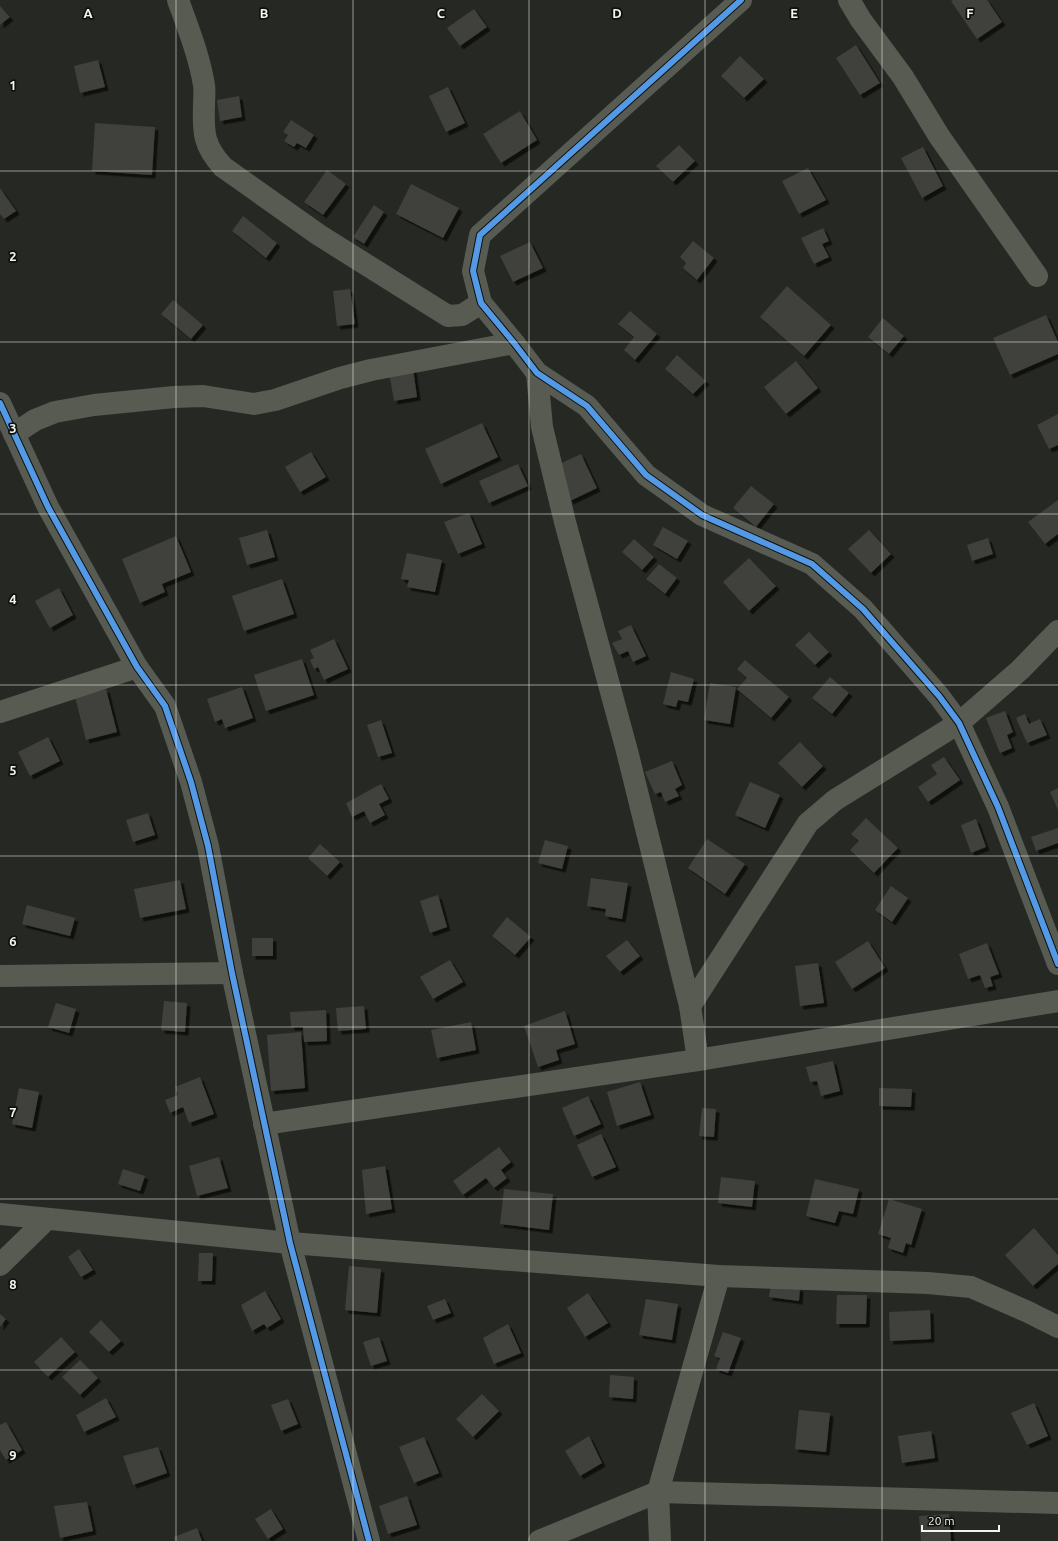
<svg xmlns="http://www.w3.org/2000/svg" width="1058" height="1541" font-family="Ubuntu,sans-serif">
  <defs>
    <filter id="shadow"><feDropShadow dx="3.5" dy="3.5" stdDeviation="0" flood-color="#0009"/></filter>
  </defs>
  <rect width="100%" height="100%" fill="#262824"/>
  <g fill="#3f403d" filter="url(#shadow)">
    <polygon points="953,0 987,0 1002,22 977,39 951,1"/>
    <polygon points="0,6 10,17 0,25"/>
    <polygon points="474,9 487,27 460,46 447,28"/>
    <polygon points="856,45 880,83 860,95 836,58"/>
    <polygon points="740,56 764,79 744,98 721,76"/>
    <polygon points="98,60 105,87 80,93 74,66"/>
    <polygon points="448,87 465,123 446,132 429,96"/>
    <polygon points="239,96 242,117 220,121 217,100"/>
    <polygon points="520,111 537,140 501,163 483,134"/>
    <polygon points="291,120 314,135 306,148 297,143 294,147 284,141 288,135 283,132"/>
    <polygon points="95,123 155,127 152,175 92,171"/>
    <polygon points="679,145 695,161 673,182 656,166"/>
    <polygon points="923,147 943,186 922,198 901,158"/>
    <polygon points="808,168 826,200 799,214 782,181"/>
    <polygon points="327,170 346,184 323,215 304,202"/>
    <polygon points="411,184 459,208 443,238 396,214"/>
    <polygon points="0,188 16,211 4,219 0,214"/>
    <polygon points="374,205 384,212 364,244 353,237"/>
    <polygon points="243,216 277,243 266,258 232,231"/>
    <polygon points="823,228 829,241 822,244 829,257 814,264 801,238"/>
    <polygon points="693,241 714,258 697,280 683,268 686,263 680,257"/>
    <polygon points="530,242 543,268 513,282 500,256"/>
    <polygon points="787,286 831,325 804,356 760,317"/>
    <polygon points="350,289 355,324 337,326 333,291"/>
    <polygon points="173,300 203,325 191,339 161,314"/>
    <polygon points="630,311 657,334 635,360 624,350 634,337 618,324"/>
    <polygon points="1046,315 1058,342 1058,354 1010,375 993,338"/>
    <polygon points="883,318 904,336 889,354 868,337"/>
    <polygon points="677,355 706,381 693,394 665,369"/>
    <polygon points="796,361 818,388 786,414 764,387"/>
    <polygon points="413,368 417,397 394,401 389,372"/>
    <polygon points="1058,414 1058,445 1049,449 1037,425"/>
    <polygon points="482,423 498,457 441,484 425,449"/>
    <polygon points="311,452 326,477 300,492 285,467"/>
    <polygon points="581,454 597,488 570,501 553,467"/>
    <polygon points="518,464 528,486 489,503 479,481"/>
    <polygon points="751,486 774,504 756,527 733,508"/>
    <polygon points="1058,500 1058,534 1045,544 1028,522"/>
    <polygon points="469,513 482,544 458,554 444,522"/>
    <polygon points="663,527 688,541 677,559 653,545"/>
    <polygon points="267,530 275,557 247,565 239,538"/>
    <polygon points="869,530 891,554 871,573 848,549"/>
    <polygon points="176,536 191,572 162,584 165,592 140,603 122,559"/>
    <polygon points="988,538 993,554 972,561 967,545"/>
    <polygon points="634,539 654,557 642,570 622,552"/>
    <polygon points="407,553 442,560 435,592 407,587 409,580 401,579"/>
    <polygon points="749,558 776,586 749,611 723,582"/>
    <polygon points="659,564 677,578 665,594 646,579"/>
    <polygon points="282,579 294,614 244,631 232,596"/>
    <polygon points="59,588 73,615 50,628 35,601"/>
    <polygon points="631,625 646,656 633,662 628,651 619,655 612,643 622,639 618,631"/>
    <polygon points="809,632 829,652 815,665 795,645"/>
    <polygon points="334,639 348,669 324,680 318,667 314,669 310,660 314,658 310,650"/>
    <polygon points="302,659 314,695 266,711 254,675"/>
    <polygon points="745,660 789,697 771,718 737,689 747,678 737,669"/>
    <polygon points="671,672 694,679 688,702 678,700 676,707 663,704"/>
    <polygon points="830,677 849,693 832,714 812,698"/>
    <polygon points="710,683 736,687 730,724 704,720"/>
    <polygon points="242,687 253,718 225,728 222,719 215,722 207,699"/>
    <polygon points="106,689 117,732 86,740 75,697"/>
    <polygon points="1005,711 1013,732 1007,735 1012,748 1000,753 986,718"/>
    <polygon points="1025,714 1029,724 1040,719 1047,735 1027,743 1016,718"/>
    <polygon points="381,720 392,753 378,757 367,725"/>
    <polygon points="48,737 60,761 30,776 18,752"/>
    <polygon points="800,742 823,766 802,787 778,763"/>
    <polygon points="944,757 960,780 928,802 918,787 937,774 931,765"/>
    <polygon points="672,761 682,785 675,789 679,796 665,802 661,792 655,794 645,772"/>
    <polygon points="750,782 780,795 765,828 735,815"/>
    <polygon points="381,784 389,799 379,804 385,815 370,823 364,811 352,817 346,803"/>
    <polygon points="1058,788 1058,810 1050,792"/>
    <polygon points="148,813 155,835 133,842 126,820"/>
    <polygon points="866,818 898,848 874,873 850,850 859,841 851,834"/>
    <polygon points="976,819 986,847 971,853 961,825"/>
    <polygon points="1058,828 1058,843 1036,851 1031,837"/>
    <polygon points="707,839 745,864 725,894 688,868"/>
    <polygon points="545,840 568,846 562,869 538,863"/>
    <polygon points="320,844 340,862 327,876 308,858"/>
    <polygon points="591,878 628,883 622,919 605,916 606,909 587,906"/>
    <polygon points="180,880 186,909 140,918 134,889"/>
    <polygon points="891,886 908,898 892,922 875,910"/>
    <polygon points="438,895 447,927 430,933 420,901"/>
    <polygon points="27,905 75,918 70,936 22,924"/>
    <polygon points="507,917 531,937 515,955 492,936"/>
    <rect x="252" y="938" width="21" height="18"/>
    <polygon points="627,940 640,956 620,972 606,956"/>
    <polygon points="868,941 885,968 852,989 835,962"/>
    <polygon points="987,943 999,974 990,977 993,986 985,988 980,975 968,979 959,954"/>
    <polygon points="450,960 463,982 433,999 420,977"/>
    <polygon points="818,963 824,1003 800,1006 795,966"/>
    <polygon points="164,1001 187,1003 185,1032 161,1030"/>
    <polygon points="56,1003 76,1009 69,1033 48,1027"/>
    <polygon points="364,1006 366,1029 338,1031 336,1008"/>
    <polygon points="326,1010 327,1041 304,1042 303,1027 291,1027 290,1012"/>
    <polygon points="565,1011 575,1044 556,1050 559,1060 538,1067 524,1026"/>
    <polygon points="471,1022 476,1050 437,1058 431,1030"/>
    <polygon points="301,1032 305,1088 271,1091 267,1035"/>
    <polygon points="833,1061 840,1091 821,1096 817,1081 810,1082 806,1067"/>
    <polygon points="200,1077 214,1114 189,1123 183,1107 170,1113 165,1100 178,1095 175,1087"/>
    <polygon points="640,1082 651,1115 617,1126 607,1092"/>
    <polygon points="19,1088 39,1092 32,1128 12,1124"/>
    <polygon points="879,1088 912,1089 911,1107 879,1106"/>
    <polygon points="588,1096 601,1124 574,1136 562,1108"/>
    <polygon points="702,1108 716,1109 714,1137 699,1136"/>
    <polygon points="601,1134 616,1167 592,1177 577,1145"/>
    <polygon points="499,1147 511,1162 501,1170 507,1178 494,1188 486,1178 463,1195 453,1181"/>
    <polygon points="219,1157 228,1188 197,1196 189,1166"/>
    <polygon points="385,1166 392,1209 366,1214 362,1170"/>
    <polygon points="123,1169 145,1176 140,1191 118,1184"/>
    <polygon points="721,1177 755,1181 752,1207 718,1203"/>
    <polygon points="815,1179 859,1189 853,1214 839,1211 835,1223 806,1216"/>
    <polygon points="504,1189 553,1194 549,1230 500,1224"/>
    <polygon points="889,1199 922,1209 911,1245 906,1243 903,1253 888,1248 891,1238 878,1234"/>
    <polygon points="1034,1228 1058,1255 1058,1264 1033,1286 1005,1255"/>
    <polygon points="79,1249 93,1270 81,1277 68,1257"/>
    <polygon points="199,1253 213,1253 212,1281 198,1281"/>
    <polygon points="349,1266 381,1269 377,1313 345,1310"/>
    <polygon points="771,1284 800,1288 799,1301 769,1297"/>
    <polygon points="265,1291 281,1319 267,1328 264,1324 252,1331 241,1305"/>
    <polygon points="588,1293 608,1323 585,1337 567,1308"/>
    <polygon points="837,1295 867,1295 866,1324 836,1324"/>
    <polygon points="445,1299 451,1313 433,1320 427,1306"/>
    <polygon points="646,1299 678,1304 672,1340 639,1335"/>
    <polygon points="930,1310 931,1339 890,1341 889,1312"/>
    <polygon points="0,1314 6,1319 0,1327"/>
    <polygon points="101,1320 121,1341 109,1352 89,1332"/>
    <polygon points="508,1324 521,1353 494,1364 483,1338"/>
    <polygon points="723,1332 741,1338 728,1373 716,1369 720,1358 714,1356"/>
    <polygon points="61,1337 75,1352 48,1377 34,1362"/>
    <polygon points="379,1337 387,1361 371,1366 363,1342"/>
    <polygon points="80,1360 98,1378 80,1395 62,1377"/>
    <polygon points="610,1375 634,1377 633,1399 609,1397"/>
    <polygon points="482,1394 499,1411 473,1437 456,1419"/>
    <polygon points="106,1398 116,1417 84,1432 76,1415"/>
    <polygon points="288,1399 298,1424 281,1431 271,1405"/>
    <polygon points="1034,1403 1048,1436 1027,1445 1011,1413"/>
    <polygon points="799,1410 830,1413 826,1452 795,1449"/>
    <polygon points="6,1422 22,1450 6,1460 0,1450 0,1425"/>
    <polygon points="931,1431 935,1458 902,1463 898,1436"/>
    <polygon points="589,1436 602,1463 580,1476 565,1451"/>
    <polygon points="424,1437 439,1473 414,1483 399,1447"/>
    <polygon points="158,1447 167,1473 133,1485 123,1456"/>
    <polygon points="407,1496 417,1525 388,1534 379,1506"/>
    <polygon points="87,1502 93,1531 60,1538 54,1506"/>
    <polygon points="271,1509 283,1529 268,1539 255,1519"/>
    <polygon points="949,1514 951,1541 921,1541 919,1516"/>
    <polygon points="197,1528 202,1541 175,1541 174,1537"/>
  </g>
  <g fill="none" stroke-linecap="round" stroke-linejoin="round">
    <g stroke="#575b51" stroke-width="22">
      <path d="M 178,0 C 188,28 199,55 204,85 C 205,91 204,99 204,106 C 203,134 204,146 223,167 L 319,235 L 448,316 L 462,315 L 481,303"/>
      <polyline points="741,0 480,235 473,271 481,303 514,343 537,373 587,406 646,475 702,515 812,564 863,609 939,696 959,723 998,807 1058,964"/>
      <polyline points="849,0 861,20 903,77 939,136 1037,276"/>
      <polyline points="537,373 542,427 565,522 627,751 690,1006 698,1060"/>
      <polyline points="0,403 48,507 137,667 165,706 191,782 208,846 232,973 290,1243 369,1541"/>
      <polyline points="14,434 35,420 55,412 94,405 174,397 203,396 254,404 275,400 340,378 371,370 514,343"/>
      <polyline points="0,712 137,667"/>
      <polyline points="0,976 232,973"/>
      <polyline points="690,1006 808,823 835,800 959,723 1020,670 1058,631"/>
      <polyline points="264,1124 698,1060 1058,1001"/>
      <polyline points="0,1214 290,1243 719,1276 928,1283 971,1287 1026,1311 1058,1327"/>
      <polyline points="0,1265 47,1219"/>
      <polyline points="539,1541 658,1492 1058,1503"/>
      <polyline points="660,1541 658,1492 719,1276"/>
    </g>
    <defs>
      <g id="cycleway">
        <polyline points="741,0 480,235 473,271 481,303 514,343 537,373 587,406 646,475 702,515 812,564 863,609 939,696 959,723 998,807 1058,964"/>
        <polyline points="0,403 48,507 137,667 165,706 191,782 208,846 232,973 290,1243 369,1541"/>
      </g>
    </defs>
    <use href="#cycleway" stroke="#10110e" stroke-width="8"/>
    <use href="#cycleway" stroke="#5399e6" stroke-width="6"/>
  </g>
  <path fill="none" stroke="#f1f4ef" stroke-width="1" stroke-opacity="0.55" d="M 176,0 L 176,1541M 353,0 L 353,1541M 529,0 L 529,1541M 705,0 L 705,1541M 882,0 L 882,1541M 0,171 L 1058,171M 0,342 L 1058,342M 0,514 L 1058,514M 0,685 L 1058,685M 0,856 L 1058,856M 0,1027 L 1058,1027M 0,1199 L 1058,1199M 0,1370 L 1058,1370"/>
  <g font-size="13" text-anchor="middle" font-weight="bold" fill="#f1f4ef" stroke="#10110e" stroke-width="3.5" stroke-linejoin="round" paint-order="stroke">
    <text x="88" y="18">A</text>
    <text x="264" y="18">B</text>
    <text x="441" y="18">C</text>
    <text x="617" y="18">D</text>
    <text x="794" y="18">E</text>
    <text x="970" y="18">F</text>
    <text x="13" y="90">1</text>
    <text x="13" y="261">2</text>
    <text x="13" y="433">3</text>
    <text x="13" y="604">4</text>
    <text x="13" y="775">5</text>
    <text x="13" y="946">6</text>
    <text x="13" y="1117">7</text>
    <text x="13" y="1289">8</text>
    <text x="13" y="1460">9</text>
  </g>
  <path d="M922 1525v6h77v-6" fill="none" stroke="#f1f4ef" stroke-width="2"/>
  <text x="928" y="1525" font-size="12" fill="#f1f4ef" stroke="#10110e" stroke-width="3" paint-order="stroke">20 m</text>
</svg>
